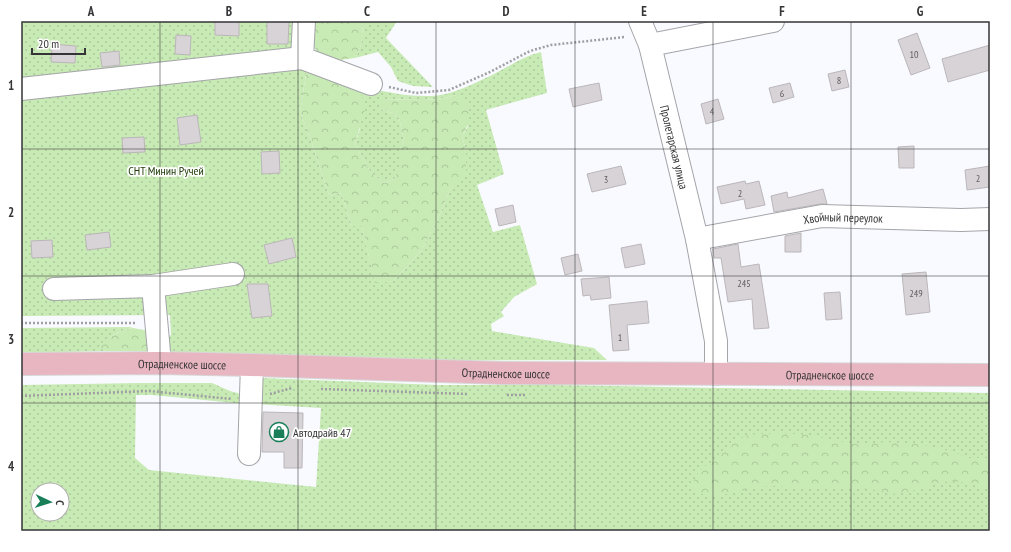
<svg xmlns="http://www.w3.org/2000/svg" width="1011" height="552" font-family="'PT Sans Narrow',sans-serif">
  <defs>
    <pattern id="grass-dots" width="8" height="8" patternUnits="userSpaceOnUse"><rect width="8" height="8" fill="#c8eab4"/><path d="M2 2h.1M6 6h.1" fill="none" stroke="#acc99b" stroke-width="1.8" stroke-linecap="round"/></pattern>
    <pattern id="forest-crowns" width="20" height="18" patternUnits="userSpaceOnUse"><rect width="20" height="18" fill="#c8eab4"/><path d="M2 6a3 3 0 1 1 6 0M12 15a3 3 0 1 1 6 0" fill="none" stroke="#acc99b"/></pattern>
  </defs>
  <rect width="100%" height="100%" fill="#f9faff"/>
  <g fill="url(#grass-dots)" fill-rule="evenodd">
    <path d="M 21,21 L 313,21 L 307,68 L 300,112 L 311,140 L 329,195 L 341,193 L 352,226 L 362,226 L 375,282 L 393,281 L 407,267 L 424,246 L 441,212 L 450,189 L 455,183 L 466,151 L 462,136 L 468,127 L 456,95 C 431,103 408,99 381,99 L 380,109 L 392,113 L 399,118 L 404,141 L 400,149 L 401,166 L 394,179 L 384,183 L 371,173 L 355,144 L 360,129 L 359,86 C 382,91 407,97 431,96 C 453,95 475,83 494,74 C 510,66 524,56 541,52 L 547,93 L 486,110 L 504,174 L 477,185 L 493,232 L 520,225 L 537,284 L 514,297 L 501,312 L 504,316 L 491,324 L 492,331 L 594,348 L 607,360 L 331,361 L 180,356 L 168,351 L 166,338 L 171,335 L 170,315 L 21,316 Z"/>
    <path d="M 362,21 L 397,21 L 386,38 L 433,87 L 413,86 L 398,81 L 391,67 L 378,52 L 355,58 C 363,45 363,36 362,21 Z"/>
    <path d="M 130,327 L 133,328 C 119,330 108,337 101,348 L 105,351 L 21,353 L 21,328 Z"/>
    <path d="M 262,378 L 438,385 L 556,385 L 990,393 L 990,531 L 21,531 L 21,385 L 139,383 L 212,383 L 230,391 L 245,395 L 246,404 L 152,395 L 136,395 L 135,458 L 149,470 L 316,487 L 321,408 L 255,404 ZM 38,490 L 62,490 L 62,514 L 38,514 Z"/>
  </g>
  <g fill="url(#forest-crowns)">
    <path d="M 313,21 L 362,21 C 363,36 363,45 355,58 L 333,61 L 324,58 L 317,52 L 311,41 Z"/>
    <path d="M 307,68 L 359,86 L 362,94 L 365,110 L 355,144 L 371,173 L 384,183 L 394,179 L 400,166 L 400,149 L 404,141 L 399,118 L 392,113 L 380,109 L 378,103 L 381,99 C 408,99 431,103 456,95 L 468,100 C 469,116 471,123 462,136 L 466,151 L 466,173 L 450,189 L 441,212 L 424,246 L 407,267 L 393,281 L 375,283 L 362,226 L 352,226 L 341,193 L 329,195 L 311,140 L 300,112 Z"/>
    <path d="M 133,328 L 150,331 L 151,348 L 147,351 L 105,351 L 101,348 L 100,344 C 111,337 119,330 133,328 Z"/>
    <path d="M 782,433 L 807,435 L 861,445 L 885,442 L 920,444 L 957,453 L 967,458 L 990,458 L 990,489 L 961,482 L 949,481 L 903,493 L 891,494 L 875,490 L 848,487 L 812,489 L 775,486 L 759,487 L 716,496 L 703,494 L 691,490 C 696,469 705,467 721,455 C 729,449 731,440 742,437 C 754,433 769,434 782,433 Z"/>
  </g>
  <g fill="#d8d3d6" stroke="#bbb6b9">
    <polygon points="215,21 239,21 239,36 215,35"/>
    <polygon points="267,21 289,21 288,44 267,44"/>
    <polygon points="917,33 930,68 911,75 898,40"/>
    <polygon points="176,35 191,36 190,55 175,54"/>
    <polygon points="52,44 76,46 75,63 51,62"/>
    <polygon points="990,45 990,70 948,82 942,59"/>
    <polygon points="119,51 120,65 102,67 100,53"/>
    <polygon points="845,70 849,87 832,91 828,74"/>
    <polygon points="599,83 602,100 573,107 569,89"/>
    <polygon points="790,83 794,97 773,103 769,88"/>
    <polygon points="718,99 724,119 706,124 701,104"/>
    <polygon points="197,115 201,142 180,145 177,118"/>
    <polygon points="144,137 145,152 123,153 122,138"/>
    <polygon points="914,146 914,168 899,168 898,147"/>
    <polygon points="279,151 280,173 262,174 261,152"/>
    <polygon points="621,166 626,184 592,192 587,174"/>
    <polygon points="990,166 990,187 967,190 965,170"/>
    <polygon points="745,181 746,184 759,181 765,205 746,209 744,199 721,204 717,187"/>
    <polygon points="823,189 827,204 820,204 774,212 771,196 787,192 788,198"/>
    <polygon points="513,205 516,222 499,226 495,209"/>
    <polygon points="109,232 111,247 87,250 85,235"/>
    <polygon points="801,233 801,252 785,252 785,236"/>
    <polygon points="292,238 296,257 269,264 264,245"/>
    <polygon points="52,240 53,257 32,258 31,241"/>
    <polygon points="641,244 645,264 625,268 621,248"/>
    <polygon points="738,244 741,267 759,264 769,328 754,329 752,299 728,302 721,258 714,258 713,249"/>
    <polygon points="578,254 582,271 565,275 561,258"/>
    <polygon points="926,272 930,312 906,315 902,274"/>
    <polygon points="609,277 611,298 591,300 590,295 583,296 581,279"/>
    <polygon points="247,284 268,284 272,316 252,318"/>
    <polygon points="840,292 842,319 826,320 824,293"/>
    <polygon points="647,301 649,323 627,325 629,350 613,351 609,305"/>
    <polygon points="263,412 303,413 302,468 284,468 284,452 262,452"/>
  </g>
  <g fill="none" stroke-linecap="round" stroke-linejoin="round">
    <defs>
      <g id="minor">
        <polyline points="304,21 302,58 371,84"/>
        <path id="s1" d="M 640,21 L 650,45 L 697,239 L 716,341 L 716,374"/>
        <polyline points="650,45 773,21"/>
        <polyline points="21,89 302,58"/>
        <path id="s2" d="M 697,239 L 822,216 L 961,220 L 990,219"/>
        <polyline points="153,286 160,363"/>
        <polyline points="54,289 153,286 233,274"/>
        <polyline points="249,454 252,365"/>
      </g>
      <g id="major">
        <path id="s3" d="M 21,364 L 160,363 L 252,365 L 502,373 L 990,375"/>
      </g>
    </defs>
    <use href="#minor" stroke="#a4a5a9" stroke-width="24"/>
    <use href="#major" stroke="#d7d7d7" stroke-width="24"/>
    <g stroke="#9f9fa3" stroke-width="2.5" stroke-dasharray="2 2" stroke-linecap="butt">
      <polyline points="389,87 416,93 449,90 490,72 530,51 551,45 625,37"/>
      <polyline points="21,323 136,323"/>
      <polyline points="321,389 468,394"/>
      <polyline points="270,394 292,388"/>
      <polyline points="507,395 525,395"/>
      <polyline points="21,396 149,391 232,399"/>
    </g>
    <use href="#minor" stroke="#fff" stroke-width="22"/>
    <use href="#major" stroke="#e8b6c1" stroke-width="22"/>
  </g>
  <path fill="none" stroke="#353537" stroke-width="1" stroke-opacity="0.55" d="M 160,21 L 160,531M 298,21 L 298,531M 436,21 L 436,531M 575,21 L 575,531M 713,21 L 713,531M 851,21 L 851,531M 21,149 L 990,149M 21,276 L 990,276M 21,403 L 990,403"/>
  <defs>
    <symbol id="shop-ring" viewBox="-11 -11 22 22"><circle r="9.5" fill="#fff" stroke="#187f59" stroke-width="1.5"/><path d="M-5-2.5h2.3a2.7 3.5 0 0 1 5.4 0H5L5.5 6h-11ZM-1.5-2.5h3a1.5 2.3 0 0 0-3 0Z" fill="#187f59"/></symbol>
  </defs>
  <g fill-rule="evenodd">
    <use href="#shop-ring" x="268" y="421" width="22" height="22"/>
  </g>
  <g text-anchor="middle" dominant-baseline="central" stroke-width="3.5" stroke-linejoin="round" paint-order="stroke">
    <g font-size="10" fill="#5e5c5f">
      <text x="914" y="54">10</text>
      <text x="839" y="80">8</text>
      <text x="782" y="93">6</text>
      <text x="712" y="111">4</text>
      <text x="978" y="178">2</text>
      <text x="606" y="179">3</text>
      <text x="740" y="193">2</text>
      <text x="744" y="283">245</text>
      <text x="916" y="293">249</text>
      <text x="620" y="337">1</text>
    </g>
    <g font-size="12" fill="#353537" stroke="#fff">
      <text stroke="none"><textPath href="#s1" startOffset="131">Пролетарская улица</textPath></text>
      <text stroke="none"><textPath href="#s2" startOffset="148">Хвойный переулок</textPath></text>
      <text stroke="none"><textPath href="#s3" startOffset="161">Отрадненское шоссе</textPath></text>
      <text stroke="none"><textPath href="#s3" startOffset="485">Отрадненское шоссе</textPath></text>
      <text stroke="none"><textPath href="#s3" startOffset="809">Отрадненское шоссе</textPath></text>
    </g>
    <g font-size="12" fill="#233e0c" stroke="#fff">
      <text x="166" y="170">СНТ Минин Ручей</text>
    </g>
    <g font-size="12" fill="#353537" stroke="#fff" text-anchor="start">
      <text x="293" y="432">Автодрайв 47</text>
    </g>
  </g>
  <rect width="1011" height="552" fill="none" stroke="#ffffff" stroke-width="44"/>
  <g transform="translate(50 502) rotate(94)"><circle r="19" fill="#ffffff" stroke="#aeaeaf"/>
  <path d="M0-3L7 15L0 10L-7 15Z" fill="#187f59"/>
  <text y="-6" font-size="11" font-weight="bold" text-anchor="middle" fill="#353537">С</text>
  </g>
  <path d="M32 48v6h53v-6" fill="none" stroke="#353537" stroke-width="2"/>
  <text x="38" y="48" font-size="12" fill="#353537" stroke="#ffffff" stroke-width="3" paint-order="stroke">20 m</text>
  <rect x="22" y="22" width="967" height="508" fill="none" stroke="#353537" stroke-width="1.5"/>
  <g font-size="13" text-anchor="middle" font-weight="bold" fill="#353537">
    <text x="91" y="16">A</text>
    <text x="229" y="16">B</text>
    <text x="367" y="16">C</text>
    <text x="506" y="16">D</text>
    <text x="644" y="16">E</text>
    <text x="782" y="16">F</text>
    <text x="920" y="16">G</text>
    <text x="11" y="90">1</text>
    <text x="11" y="217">2</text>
    <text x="11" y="344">3</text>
    <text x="11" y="471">4</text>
  </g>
</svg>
